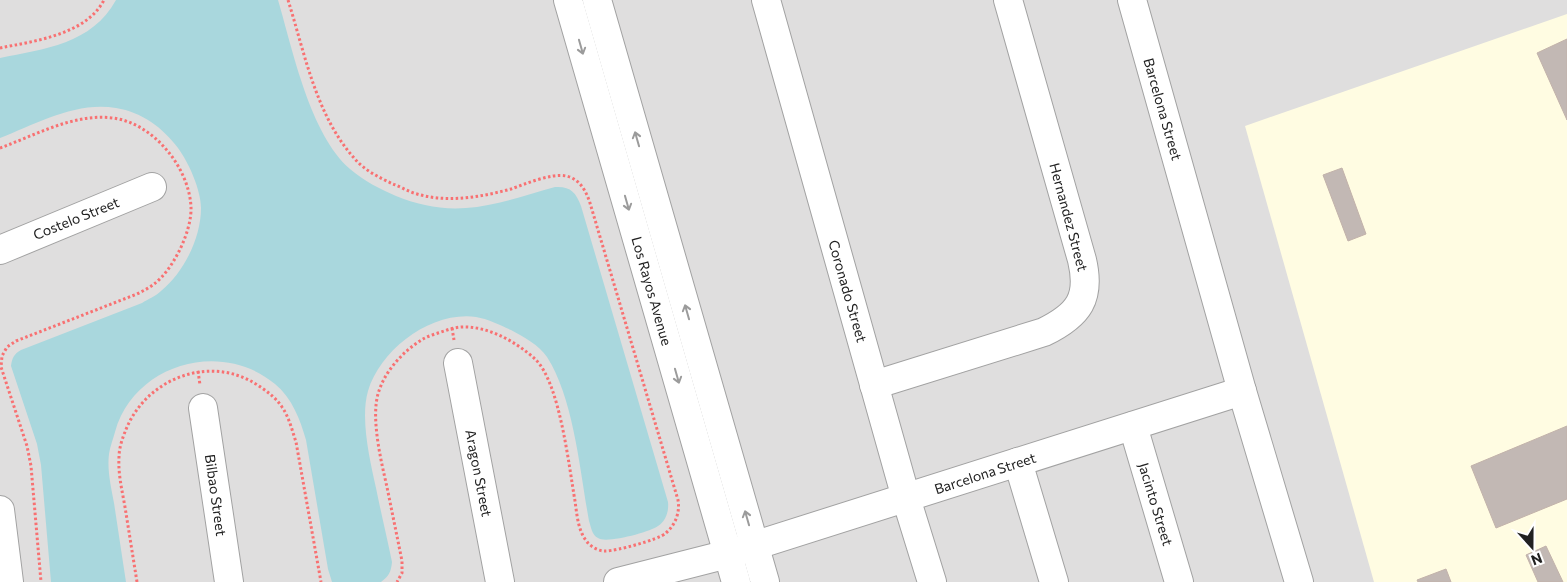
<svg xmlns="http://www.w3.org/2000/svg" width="1567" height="582" font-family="Commissioner,sans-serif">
  <rect width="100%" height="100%" fill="#f1ede7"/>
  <rect fill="#dfdede" x="0" y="0" width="1567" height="582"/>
  <polygon fill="#fffce2" points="1567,14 1567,582 1374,582 1245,126"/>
  <path fill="#a9d7dd" d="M 116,0 L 278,0 C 293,51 310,134 350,169 C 364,181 380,189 396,196 C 418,205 442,210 466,208 C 496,206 526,195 555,187 C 570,186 576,192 581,206 L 668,502 C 669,511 666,521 658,526 C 650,532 606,544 598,538 C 592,535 591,527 589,521 C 580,472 574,399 547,357 C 539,345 524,337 511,330 C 500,325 488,319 476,317 C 431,311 381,349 368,391 C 360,419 370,460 376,488 C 381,513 387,537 392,562 C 391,572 389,576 381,582 L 332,582 L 328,569 L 306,440 C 300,419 292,398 275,384 C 221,339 134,364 115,432 C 113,439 110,447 109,454 C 107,470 111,487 114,503 C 118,529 122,556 126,582 L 51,582 L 41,465 L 37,444 L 11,366 C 12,358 14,354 21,350 L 142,303 C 148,299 156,296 161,291 C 184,272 201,238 201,208 C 201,190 189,163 178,148 C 163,128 142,112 116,108 C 76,101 36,124 0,138 L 0,58 C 44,49 92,44 116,0 Z"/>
  <g fill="#c2b8b4" stroke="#c2b2aa">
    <polygon points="1567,39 1567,120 1537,53"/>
    <polygon points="1342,168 1366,234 1348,241 1323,175"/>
    <polygon points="1567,426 1567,499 1496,528 1471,466"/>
    <polygon points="1546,546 1563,582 1538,582 1526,555"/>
    <polygon points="1446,569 1451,582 1418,582 1417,580"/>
  </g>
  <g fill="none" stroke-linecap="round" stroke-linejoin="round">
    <defs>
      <g id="minor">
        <polyline points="568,0 736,582"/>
        <polyline points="597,0 765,582"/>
        <polyline points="766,0 906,498 932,582"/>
        <polyline points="1132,0 1242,391 1299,582"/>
        <polyline points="0,250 152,187"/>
        <polyline points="458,363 500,582"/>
        <path d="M 874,385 L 1044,332 C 1079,315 1091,298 1082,260 L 1008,0"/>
        <polyline points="203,408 229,582"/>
        <polyline points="1133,426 1179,582"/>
        <polyline points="1018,462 1054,582"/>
        <polyline points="0,510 9,582"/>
        <polyline points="618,582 728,554 1242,391"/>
      </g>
    </defs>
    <use href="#minor" stroke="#a2a2a2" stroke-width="30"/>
    <g stroke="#f87172" stroke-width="3" stroke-dasharray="2.5 2.5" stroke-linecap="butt">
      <path d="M 288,0 C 305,54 316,116 355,159 C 364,170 380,178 393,184 C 401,187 409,192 417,194 C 448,203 481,197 511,189 C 525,184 551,173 566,176 C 580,179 586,191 590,203 L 678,500 C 680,512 676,524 666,533 C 658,540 616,551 605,551 C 598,551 592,547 588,543 C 578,532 577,515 575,501 C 569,467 560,384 536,360 C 515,340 477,319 447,330 C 439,333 430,335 423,339 C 403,351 384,372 378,394 C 371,419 381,461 387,487 C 392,512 397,536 402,561 L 402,573 L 397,582"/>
      <path d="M 0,48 C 34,41 86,35 104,0"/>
      <path d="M 0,148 C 36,135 74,113 113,118 C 153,123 189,167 191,207 C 192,231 173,270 154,284 C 149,288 143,291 137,294 L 16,341 L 7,347 L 2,356 L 1,367 L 27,446 L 31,466 L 41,582"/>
      <polyline points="452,328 454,340"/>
      <polyline points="198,371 200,385"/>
      <path d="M 137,582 C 133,557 129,532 125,507 C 122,490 118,474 119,457 C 119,449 122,439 125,432 C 145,378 211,353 259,386 C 268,392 276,398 282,407 C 289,417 292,430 296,442 L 321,582"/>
    </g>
    <use href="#minor" stroke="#fff" stroke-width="28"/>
  </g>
  <defs><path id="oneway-shaft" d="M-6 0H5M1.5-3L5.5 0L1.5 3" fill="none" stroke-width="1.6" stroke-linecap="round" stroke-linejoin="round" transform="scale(1.25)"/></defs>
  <g stroke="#9b9b9b">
    <use href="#oneway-shaft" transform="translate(581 47) rotate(74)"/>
    <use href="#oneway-shaft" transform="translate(637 139) rotate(-106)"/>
    <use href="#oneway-shaft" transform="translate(627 203) rotate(74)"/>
    <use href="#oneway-shaft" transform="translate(687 312) rotate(-106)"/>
    <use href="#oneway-shaft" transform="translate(677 376) rotate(74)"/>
    <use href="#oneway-shaft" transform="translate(747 518) rotate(-106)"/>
  </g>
  <g text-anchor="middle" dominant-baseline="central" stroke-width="4" stroke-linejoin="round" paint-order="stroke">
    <g font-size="14" fill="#212121" stroke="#fff">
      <text transform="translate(1163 109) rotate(74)">Barcelona Street</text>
      <text transform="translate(1069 217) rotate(75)">Hernandez Street</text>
      <text transform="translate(76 218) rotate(-22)">Costelo Street</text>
      <text transform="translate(652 291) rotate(74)">Los Rayos Avenue</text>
      <text transform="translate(848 291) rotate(74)">Coronado Street</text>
      <text transform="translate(479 473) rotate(79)">Aragon Street</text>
      <text transform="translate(985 473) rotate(-18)">Barcelona Street</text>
      <text transform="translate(216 495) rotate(82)">Bilbao Street</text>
      <text transform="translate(1156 504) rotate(73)">Jacinto Street</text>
    </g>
  </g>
  <g transform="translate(1532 547) rotate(159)" stroke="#ffffff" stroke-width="4" paint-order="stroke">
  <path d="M0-4L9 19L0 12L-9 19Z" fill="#212121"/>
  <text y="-8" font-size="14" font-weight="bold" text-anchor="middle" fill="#212121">N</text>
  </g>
</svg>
